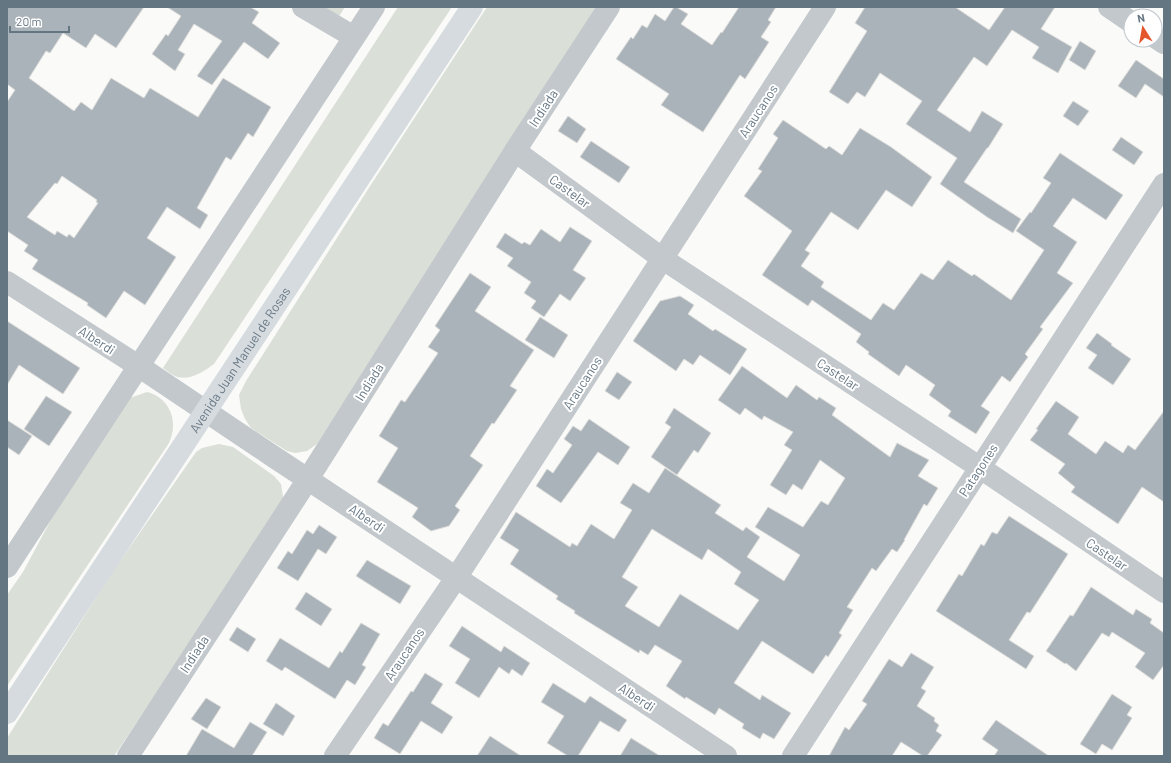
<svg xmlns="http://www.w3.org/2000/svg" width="1171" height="763" font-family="Barlow,sans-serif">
  <rect width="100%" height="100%" fill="#fafaf8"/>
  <g fill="#dadfd7">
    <polygon points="315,7 345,7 336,21"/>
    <path d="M 398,7 L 452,7 L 214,364 C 203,372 187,383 173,375 C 169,373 166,370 163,368 Z"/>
    <polygon points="487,7 601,7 317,444 307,451 295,453 287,451 251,428 245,419 241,409 239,395 246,381 372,183"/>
    <path d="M 147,392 C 163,396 174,410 173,427 C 173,432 171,438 169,443 L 7,686 L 7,595 L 23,572 L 52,518 L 127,399 Z"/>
    <polygon points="219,444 233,447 274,476 281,484 284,503 114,756 7,756 7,738 111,574 196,452 202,448"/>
  </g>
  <g fill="#aab3b9" stroke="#dcdcda" fill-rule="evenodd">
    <path d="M 7,7 L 144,7 L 116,48 L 95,34 L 86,48 L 63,33 L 50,53 L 46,51 L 29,78 L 74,111 L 81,102 L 92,110 L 111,78 L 144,98 L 150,88 L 198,117 L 223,78 L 271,107 L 253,137 L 248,133 L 231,160 L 226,157 L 197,208 L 208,215 L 200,229 L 167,207 L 147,238 L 176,257 L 145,305 L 124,291 L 106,318 L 87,305 L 88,303 L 32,269 L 38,260 L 24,251 L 28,245 L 7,231 L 7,102 L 15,90 L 7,84 ZM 62,176 L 97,200 L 96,202 L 98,203 L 74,238 L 69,234 L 67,237 L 57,231 L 55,235 L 27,217 L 55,183 L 57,184 Z"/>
    <polygon points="167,7 250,7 259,12 252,23 280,43 268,59 244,42 212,85 197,76 222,41 194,24 178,50 185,54 175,71 152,54 166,34 168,36 181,16"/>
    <polygon points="674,7 676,7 688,14 681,24 712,45 721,32 722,33 739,7 776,7 768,20 771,22 761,37 769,42 745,79 740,75 703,132 661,105 669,94 616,59 631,37 633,39 642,25 647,28 655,14 665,21"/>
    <polygon points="865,7 955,7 989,30 1005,7 1055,7 1041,29 1072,47 1058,73 1032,58 1039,47 1012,30 987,66 974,57 937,110 970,132 982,111 1003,124 988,148 987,148 964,182 1021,219 1013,233 987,217 940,184 957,158 906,124 922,101 880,73 865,97 857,92 848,104 829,92 867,31 855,23"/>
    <polygon points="1080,41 1096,51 1085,70 1069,60"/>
    <polygon points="1136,60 1164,79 1164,97 1145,84 1136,98 1118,86"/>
    <polygon points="1073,101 1089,111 1078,126 1063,116"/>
    <polygon points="568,116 586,129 577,143 558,131"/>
    <polygon points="783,120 826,149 829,146 842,155 860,128 891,147 932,177 912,207 886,190 858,230 831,212 805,250 810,253 801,266 824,282 821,287 871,320 883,303 894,310 921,273 933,280 948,260 972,276 974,274 1011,300 1044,250 1016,231 1030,212 1031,213 1051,183 1043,178 1060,153 1123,195 1106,220 1073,198 1053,226 1077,242 1057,273 1073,283 1040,327 1043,329 1025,354 1028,357 1010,382 1002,376 981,406 990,412 976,434 948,416 951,411 929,395 935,385 906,365 899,376 868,354 869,352 856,342 861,334 812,300 808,306 762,275 792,231 744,196 762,171 758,169 778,138 773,134"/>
    <polygon points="1121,137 1143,152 1134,165 1112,150"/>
    <polygon points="591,141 630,167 619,183 580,157"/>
    <polygon points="570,227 592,241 573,270 586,278 570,301 560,294 544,317 531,308 536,301 524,293 531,282 507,266 513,258 496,247 505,233 522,244 524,242 530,245 541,229 560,242"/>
    <polygon points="470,273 491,287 475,311 534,350 510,386 517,390 494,424 492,423 470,456 483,465 455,506 460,510 449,526 431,531 412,517 418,508 377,482 398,448 379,436 401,400 405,402 438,353 428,347 440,330 435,326"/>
    <polygon points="680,296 694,305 688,314 713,331 715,329 747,349 730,375 700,355 693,365 684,359 676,371 633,341 660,301"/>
    <polygon points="540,317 568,335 554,358 525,340"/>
    <polygon points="7,321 80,368 63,394 19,365 7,385"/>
    <polygon points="1097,333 1112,344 1111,345 1131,359 1113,385 1088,368 1097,355 1086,348"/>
    <path d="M 742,366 L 787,398 L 796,385 L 817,400 L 819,397 L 836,408 L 832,415 L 890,457 L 897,443 L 929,460 L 918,476 L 938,488 L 927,506 L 924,504 L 904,540 L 905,540 L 897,552 L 892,549 L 876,571 L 872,568 L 847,607 L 853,610 L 839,633 L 842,635 L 828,657 L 826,655 L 813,674 L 762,641 L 734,683 L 760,700 L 762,695 L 791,713 L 774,739 L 763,733 L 760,739 L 742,728 L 744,724 L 719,708 L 715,715 L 686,697 L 685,699 L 666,686 L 682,661 L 655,645 L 648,655 L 640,650 L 639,653 L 574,613 L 575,611 L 556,599 L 558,596 L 510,564 L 519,550 L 500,538 L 516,512 L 570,547 L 572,543 L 577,546 L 591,524 L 614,539 L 632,510 L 620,503 L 633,483 L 649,493 L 665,468 L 721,505 L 715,513 L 743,531 L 746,527 L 760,537 L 747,557 L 784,581 L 800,555 L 755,527 L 768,507 L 803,527 L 821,501 L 828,505 L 845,478 L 820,460 L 802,490 L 793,484 L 786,495 L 770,485 L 792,450 L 784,445 L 793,432 L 764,416 L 762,420 L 745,408 L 740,415 L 718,400 ZM 652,529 L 702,560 L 708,549 L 741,572 L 734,584 L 759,600 L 738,630 L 680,594 L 659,627 L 625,606 L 638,587 L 622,577 Z"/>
    <polygon points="617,372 632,382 619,400 605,391"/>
    <polygon points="46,396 72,412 49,446 24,429"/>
    <polygon points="1056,401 1079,417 1068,434 1096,454 1105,441 1123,453 1128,445 1135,450 1164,411 1164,502 1142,487 1118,524 1071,492 1075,487 1058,473 1065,464 1030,440 1038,430 1036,429"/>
    <polygon points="674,408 711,433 698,453 694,450 677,475 651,457 671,427 665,423"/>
    <polygon points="589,419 630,447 618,465 598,452 561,503 536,486 547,469 553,473 572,445 564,439 573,426 581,431"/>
    <polygon points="7,420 32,436 19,455 7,447"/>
    <polygon points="1009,516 1068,554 1030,613 1027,612 1009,640 1034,656 1026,669 936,611 959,574 962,576 981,544 984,546 992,532 997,534"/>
    <polygon points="319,525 337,537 326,554 318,549 298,581 277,568 288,551 292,554 307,530 313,534"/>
    <polygon points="367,560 411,586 400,604 356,576"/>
    <polygon points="1091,587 1133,615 1136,609 1152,619 1150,623 1164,633 1164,665 1153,680 1135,667 1145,653 1112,632 1109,637 1102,633 1076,671 1066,663 1065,664 1046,651 1070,615 1073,616"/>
    <polygon points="306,592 332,609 321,626 295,609"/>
    <polygon points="361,623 380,634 362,665 366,667 355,685 347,680 335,699 285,667 282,671 266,661 280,638 329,668 340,651 342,653"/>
    <polygon points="462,626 501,652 504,646 530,663 522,676 512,669 509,674 499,667 479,698 455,683 470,659 449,646"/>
    <polygon points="237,627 256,639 248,652 229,640"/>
    <polygon points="911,653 934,667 921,688 926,691 917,706 935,718 934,721 939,725 936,731 942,735 927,756 923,756 901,742 892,756 829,756 845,727 849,730 867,704 862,701 889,659 902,667"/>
    <polygon points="425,673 443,684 431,703 453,717 442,734 421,721 400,754 374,738 383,723 388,726 411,691 413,692"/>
    <polygon points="553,683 585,703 590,696 627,720 619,732 600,721 578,756 568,756 547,743 564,716 541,702"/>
    <polygon points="1112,694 1132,707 1127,715 1132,718 1112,750 1102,744 1096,754 1080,744"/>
    <polygon points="206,698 221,707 207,729 191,719"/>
    <polygon points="276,703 295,716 283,736 263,724"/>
    <polygon points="996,720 1049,756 994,756 998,750 982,739"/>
    <polygon points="250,722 267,732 252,756 186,756 202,729 234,748"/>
    <polygon points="490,736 521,756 477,756"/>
    <polygon points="631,738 660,756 620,756"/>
  </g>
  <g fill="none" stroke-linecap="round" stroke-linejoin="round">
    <g stroke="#c3c8cc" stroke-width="22">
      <polyline points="303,7 354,37"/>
      <polyline points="1109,7 1131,22"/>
      <polyline points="1155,37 1164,43"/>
      <polyline points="515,151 663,259 979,467 1164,592"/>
      <polyline points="7,282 140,367 271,455 726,756"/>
      <polyline points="7,567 374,7"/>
      <polyline points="128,756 308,479 515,151 609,7"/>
      <polyline points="335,756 456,578 825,7"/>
      <polyline points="793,756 1164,184"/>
    </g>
    <path stroke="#d6dbdf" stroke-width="22" id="s1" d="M 7,713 L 472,7"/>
  </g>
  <g text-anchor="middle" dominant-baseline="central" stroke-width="4" stroke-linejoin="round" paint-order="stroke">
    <g font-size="13" fill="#657683" stroke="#fff">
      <text transform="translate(543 108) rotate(-57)">Indiada</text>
      <text transform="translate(758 111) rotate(-57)">Araucanos</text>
      <text transform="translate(570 191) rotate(36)">Castelar</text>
      <text transform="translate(97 340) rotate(33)">Alberdi</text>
      <text stroke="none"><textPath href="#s1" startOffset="423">Avenida Juan Manuel de Rosas</textPath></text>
      <text transform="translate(838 374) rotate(33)">Castelar</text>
      <text transform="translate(369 382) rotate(-58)">Indiada</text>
      <text transform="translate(582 383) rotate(-57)">Araucanos</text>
      <text transform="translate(978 470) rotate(-57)">Patagones</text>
      <text transform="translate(367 518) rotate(34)">Alberdi</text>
      <text transform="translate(1107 554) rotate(34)">Castelar</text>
      <text transform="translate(194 654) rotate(-57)">Indiada</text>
      <text transform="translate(404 654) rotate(-56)">Araucanos</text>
      <text transform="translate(637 697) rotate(33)">Alberdi</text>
    </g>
  </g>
  <rect width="1171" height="763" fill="none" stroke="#657683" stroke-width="16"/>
  <g transform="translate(1143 28) rotate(349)"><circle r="19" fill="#ffffff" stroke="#c1c8cd"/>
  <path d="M0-3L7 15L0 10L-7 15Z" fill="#e4572e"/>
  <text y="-6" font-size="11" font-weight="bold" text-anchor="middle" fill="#657683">N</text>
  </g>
  <path d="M10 26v6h59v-6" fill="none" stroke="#657683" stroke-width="2"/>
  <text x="16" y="26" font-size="12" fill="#657683" stroke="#ffffff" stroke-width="3" paint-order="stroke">20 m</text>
</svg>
